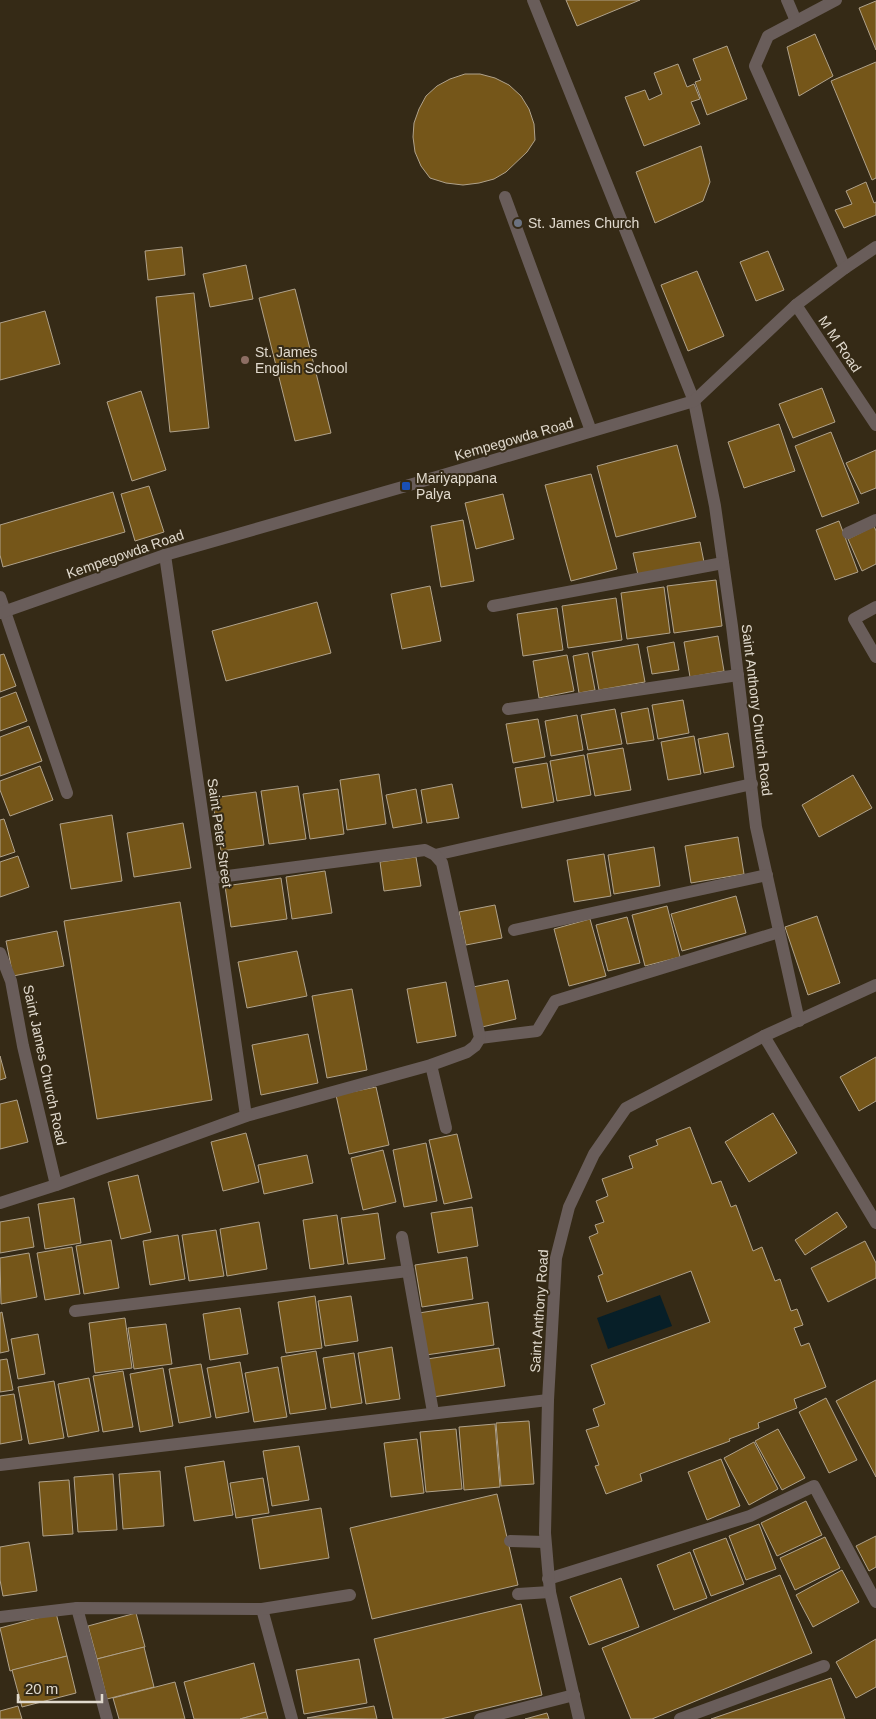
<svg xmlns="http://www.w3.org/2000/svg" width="876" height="1719" font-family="Helvetica,sans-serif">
  <rect width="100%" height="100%" fill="#352a16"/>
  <polygon fill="#071f28" points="660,1295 672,1326 608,1349 597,1318"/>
  <g fill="#755619" stroke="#b0a28b">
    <polygon points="566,0 640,0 577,26"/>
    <polygon points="876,1 876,50 859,8"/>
    <polygon points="815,34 833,76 799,96 787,47"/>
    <polygon points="727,46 747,99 707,115 695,82 701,80 693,59"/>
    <polygon points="876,62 876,178 872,180 831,81"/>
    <polygon points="678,64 687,87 694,84 700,99 691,102 700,124 644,146 625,97 645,90 649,100 662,94 654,73"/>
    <polygon points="465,74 480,74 495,78 509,85 521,96 529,109 534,124 535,140 527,152 506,172 494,179 479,183 463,185 446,183 430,178 421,166 415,152 413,137 414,123 419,109 426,96 437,86 450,79"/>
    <polygon points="701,146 710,182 703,201 655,223 636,172"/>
    <polygon points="866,182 874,203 876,202 876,215 844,228 835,210 852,204 846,191"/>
    <polygon points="182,247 185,275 148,280 145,251"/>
    <polygon points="768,251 784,290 756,301 740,262"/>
    <polygon points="246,265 253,299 210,307 203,274"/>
    <polygon points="697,271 724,336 688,351 661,285"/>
    <polygon points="295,289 331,433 295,441 259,298"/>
    <polygon points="194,293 209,428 170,432 156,297"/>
    <polygon points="45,311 60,364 0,380 0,323"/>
    <polygon points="822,388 835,422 793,438 779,404"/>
    <polygon points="141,391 166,470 132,481 107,402"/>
    <polygon points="779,424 795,471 744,488 728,442"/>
    <polygon points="831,432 859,503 822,517 795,446"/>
    <polygon points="677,445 696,517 616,537 597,466"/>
    <polygon points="876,450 876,488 861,494 846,463"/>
    <polygon points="591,474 617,569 571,581 545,485"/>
    <polygon points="149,486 164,532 135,541 121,494"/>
    <polygon points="113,492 125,532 3,567 0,555 0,525"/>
    <polygon points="503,494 514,539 476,549 465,503"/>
    <polygon points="463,520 474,581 441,587 431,526"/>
    <polygon points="839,521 858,572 835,580 816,530"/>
    <polygon points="874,526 876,531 876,564 862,571 848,539"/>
    <polygon points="700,542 704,562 638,575 633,553"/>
    <polygon points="716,580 722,626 674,633 667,586"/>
    <polygon points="430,586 441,641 402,649 391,594"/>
    <polygon points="664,587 670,633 627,639 621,593"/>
    <polygon points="616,598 622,640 568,648 562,606"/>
    <polygon points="317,602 331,653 226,681 212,631"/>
    <polygon points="557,608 563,650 523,656 517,614"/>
    <polygon points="718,636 724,671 690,677 684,642"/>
    <polygon points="674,642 679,670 652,674 647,647"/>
    <polygon points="638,644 645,682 599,690 592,652"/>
    <polygon points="588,653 595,690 579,693 573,656"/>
    <polygon points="4,654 16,686 0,692 0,655"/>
    <polygon points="567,655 574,691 539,698 533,661"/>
    <polygon points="16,692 27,721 0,731 0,698"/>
    <polygon points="683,700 689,733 658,739 652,705"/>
    <polygon points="648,708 654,740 627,744 621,713"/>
    <polygon points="615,709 622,744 588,750 581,715"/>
    <polygon points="577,715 583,750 551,756 545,721"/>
    <polygon points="538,719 545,757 513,763 506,724"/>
    <polygon points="29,726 42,761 0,776 0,737"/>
    <polygon points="728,733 734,767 704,773 698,739"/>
    <polygon points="694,736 701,774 668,780 661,742"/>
    <polygon points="623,748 631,790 595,796 587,754"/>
    <polygon points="584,755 591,795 557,801 550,761"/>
    <polygon points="547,763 554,802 522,808 515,768"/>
    <polygon points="40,766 53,800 10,816 0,790 0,781"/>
    <polygon points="379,774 386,824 347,830 340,780"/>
    <polygon points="853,775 872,808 819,837 802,805"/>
    <polygon points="452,784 459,818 427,823 421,790"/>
    <polygon points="298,786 306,839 269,844 261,791"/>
    <polygon points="338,789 344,834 310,839 303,794"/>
    <polygon points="416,789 422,823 393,828 386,795"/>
    <polygon points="256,792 264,845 221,851 212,798"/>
    <polygon points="112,815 122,881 71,889 60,824"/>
    <polygon points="4,819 15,852 0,857 0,820"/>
    <polygon points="183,823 191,868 134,877 127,833"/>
    <polygon points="738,837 744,874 691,883 685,846"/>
    <polygon points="654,847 660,886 614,894 608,855"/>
    <polygon points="604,854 611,896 574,902 567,860"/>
    <polygon points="18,856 29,887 0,897 0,862"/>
    <polygon points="416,857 421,886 384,891 380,862"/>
    <polygon points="325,871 332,913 292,919 286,877"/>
    <polygon points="281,878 287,919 231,927 225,886"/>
    <polygon points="736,896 746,933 682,951 671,914"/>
    <polygon points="180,902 212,1100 97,1119 64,921"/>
    <polygon points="495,905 502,938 466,945 459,912"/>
    <polygon points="667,906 680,957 645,966 632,915"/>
    <polygon points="817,916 840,983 808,995 785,927"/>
    <polygon points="627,917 640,963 608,971 596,925"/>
    <polygon points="590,919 606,976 569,986 554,929"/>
    <polygon points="57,931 64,966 13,976 6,941"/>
    <polygon points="297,951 307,996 247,1008 238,962"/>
    <polygon points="508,980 516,1019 482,1027 473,987"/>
    <polygon points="446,982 456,1036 417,1043 407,989"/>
    <polygon points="352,989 367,1070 327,1078 312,996"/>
    <polygon points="308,1034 318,1083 261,1095 252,1045"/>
    <polygon points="0,1056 6,1078 0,1080"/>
    <polygon points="876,1057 876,1101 859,1111 840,1077"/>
    <polygon points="376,1087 389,1145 349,1154 336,1095"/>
    <polygon points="17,1100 28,1142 0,1149 0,1104"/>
    <polygon points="773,1113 797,1153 749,1182 725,1142"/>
    <polygon points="690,1127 712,1184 721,1181 731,1207 736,1205 753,1251 762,1247 775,1281 780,1279 791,1311 797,1309 803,1325 794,1328 801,1346 809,1343 826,1387 794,1399 797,1408 758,1423 759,1428 729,1439 730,1441 640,1474 642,1481 606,1494 595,1466 599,1465 586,1430 599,1426 593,1409 605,1404 591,1365 710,1322 691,1271 607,1302 598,1276 603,1274 589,1237 598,1233 595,1225 604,1222 596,1201 608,1196 602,1179 633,1168 629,1156 658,1145 656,1140"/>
    <polygon points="246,1133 259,1182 223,1191 211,1142"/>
    <polygon points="457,1134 472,1198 444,1204 429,1140"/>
    <polygon points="426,1143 437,1201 404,1207 393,1150"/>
    <polygon points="383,1150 396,1202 363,1210 351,1158"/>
    <polygon points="307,1155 313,1183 264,1194 258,1165"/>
    <polygon points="138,1175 151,1232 121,1239 108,1182"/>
    <polygon points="74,1198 81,1243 45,1249 38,1204"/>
    <polygon points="472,1207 478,1246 438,1253 431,1213"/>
    <polygon points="837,1212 847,1227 805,1255 795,1240"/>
    <polygon points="378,1213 385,1259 348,1264 341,1218"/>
    <polygon points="337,1215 344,1264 310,1269 303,1220"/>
    <polygon points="29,1217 34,1247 0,1253 0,1222"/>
    <polygon points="259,1222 267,1269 227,1276 220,1229"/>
    <polygon points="216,1230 224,1276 189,1281 182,1235"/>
    <polygon points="178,1235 185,1279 150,1285 143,1241"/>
    <polygon points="111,1240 119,1288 84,1294 76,1246"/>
    <polygon points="865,1241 876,1263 876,1278 828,1302 811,1268"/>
    <polygon points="72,1247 80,1294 45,1300 37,1253"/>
    <polygon points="29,1253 37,1297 1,1304 0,1258"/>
    <polygon points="467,1257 473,1299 422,1307 415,1265"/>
    <polygon points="315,1296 322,1348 286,1353 278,1302"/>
    <polygon points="351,1296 358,1341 325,1346 318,1301"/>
    <polygon points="488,1302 494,1345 426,1355 419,1313"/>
    <polygon points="240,1308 248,1354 210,1360 203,1314"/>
    <polygon points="2,1312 9,1351 0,1353 0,1313"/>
    <polygon points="125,1318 132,1368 95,1373 89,1323"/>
    <polygon points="166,1324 172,1364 134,1369 128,1328"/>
    <polygon points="38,1334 45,1374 18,1379 11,1339"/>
    <polygon points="392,1347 400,1399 366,1404 358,1353"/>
    <polygon points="499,1348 505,1386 433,1397 427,1359"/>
    <polygon points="316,1351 326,1409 290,1414 281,1357"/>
    <polygon points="354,1353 362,1403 331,1408 323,1358"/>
    <polygon points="7,1359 13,1390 0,1392 0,1360"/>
    <polygon points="240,1362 249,1412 216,1418 207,1368"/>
    <polygon points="201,1364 211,1417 179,1423 169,1369"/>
    <polygon points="278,1367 287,1417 254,1422 245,1373"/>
    <polygon points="163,1368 173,1426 140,1432 130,1374"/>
    <polygon points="123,1371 133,1427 103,1432 93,1376"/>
    <polygon points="89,1378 99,1431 68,1437 58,1384"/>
    <polygon points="876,1380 876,1477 836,1401"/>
    <polygon points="54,1381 64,1438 29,1444 18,1387"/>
    <polygon points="14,1394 22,1440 0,1444 0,1396"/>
    <polygon points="826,1398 857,1460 829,1473 799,1412"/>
    <polygon points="529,1421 534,1484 501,1486 496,1423"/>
    <polygon points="495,1424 500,1487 464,1490 459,1427"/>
    <polygon points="456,1429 462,1489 426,1492 420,1432"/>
    <polygon points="778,1429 805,1478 782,1490 755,1441"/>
    <polygon points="417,1439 424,1493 391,1497 384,1443"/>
    <polygon points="754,1442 778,1489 749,1505 724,1458"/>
    <polygon points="299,1446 309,1500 272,1506 263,1451"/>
    <polygon points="721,1459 740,1506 707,1520 688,1472"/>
    <polygon points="224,1461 233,1515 194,1521 185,1467"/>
    <polygon points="160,1471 164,1526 123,1529 119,1474"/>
    <polygon points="113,1474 117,1530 78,1532 74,1477"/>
    <polygon points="263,1478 269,1513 236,1518 230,1483"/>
    <polygon points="69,1480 73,1534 43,1536 39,1482"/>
    <polygon points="497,1494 518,1585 372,1619 350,1528"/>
    <polygon points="806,1501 822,1535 777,1556 761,1523"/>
    <polygon points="321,1508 329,1558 260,1569 252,1519"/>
    <polygon points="759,1524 776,1569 746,1580 729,1536"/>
    <polygon points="876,1536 876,1567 869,1571 856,1546"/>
    <polygon points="825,1537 840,1568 795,1590 780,1558"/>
    <polygon points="726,1538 744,1584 711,1596 693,1550"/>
    <polygon points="29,1542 37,1591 3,1596 0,1580 0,1547"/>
    <polygon points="690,1552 707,1598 674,1610 657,1565"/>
    <polygon points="842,1570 859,1602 813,1627 796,1595"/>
    <polygon points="780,1575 812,1653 652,1719 631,1719 602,1648"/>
    <polygon points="621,1578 639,1627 589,1645 570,1597"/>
    <polygon points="521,1604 542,1695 441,1719 393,1719 374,1639"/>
    <polygon points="56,1613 67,1656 10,1671 0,1628"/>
    <polygon points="136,1613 145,1647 97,1659 88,1626"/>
    <polygon points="876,1639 876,1687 856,1698 836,1662"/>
    <polygon points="144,1647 154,1687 107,1699 97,1659"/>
    <polygon points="67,1656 76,1693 22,1707 12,1670"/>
    <polygon points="359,1659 367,1703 304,1714 296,1670"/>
    <polygon points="254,1663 266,1712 240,1719 194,1719 184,1682"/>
    <polygon points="831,1678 845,1719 711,1719"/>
    <polygon points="175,1682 185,1719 119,1719 113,1698"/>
    <polygon points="18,1706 22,1719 0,1719 0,1711"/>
    <polygon points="374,1706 377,1719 307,1718"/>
    <polygon points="266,1712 268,1719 240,1719"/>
    <polygon points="547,1713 549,1719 525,1719"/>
  </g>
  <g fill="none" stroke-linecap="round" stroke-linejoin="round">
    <g stroke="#695d5a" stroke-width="12">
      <polyline points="533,0 694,401 715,506 732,626 756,827 799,1021"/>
      <polyline points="787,0 796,21"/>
      <polyline points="836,0 768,36 755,66 845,268"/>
      <polyline points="505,197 591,431"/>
      <polyline points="796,305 876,425"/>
      <polyline points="848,533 876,520"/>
      <polyline points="165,555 246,1116"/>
      <polyline points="0,597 67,793"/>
      <polyline points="493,606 723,563"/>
      <polyline points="876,607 854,619 876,657"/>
      <polyline points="0,613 165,555 406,486 694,401 796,305 845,268 876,247"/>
      <polyline points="508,709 738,675"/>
      <polyline points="435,855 752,784"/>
      <polyline points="514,930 767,875"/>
      <polyline points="0,953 11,981 23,1046 56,1185"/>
      <polyline points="764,1036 876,1223"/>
      <polyline points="480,1038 537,1031 555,1001 779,932"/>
      <polyline points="431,1065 446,1128"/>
      <polyline points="0,1203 56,1185 246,1116 431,1065 467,1052 475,1046 480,1038 442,863 435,855 425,850 212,878"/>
      <polyline points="402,1237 433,1412"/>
      <polyline points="75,1311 408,1271"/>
      <polyline points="0,1465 548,1400"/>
      <polyline points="510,1541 545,1542"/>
      <polyline points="548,1579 750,1516 814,1486 876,1602"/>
      <polyline points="518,1594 550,1592"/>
      <polyline points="77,1608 107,1719"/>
      <polyline points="262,1609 292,1719"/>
      <polyline points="0,1617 77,1608 262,1609 350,1595"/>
      <polyline points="480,1719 574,1695"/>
      <polyline points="579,1719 550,1592 545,1533 548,1400 556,1258 569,1207 594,1154 626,1108 764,1036 876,985"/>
      <polyline points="680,1719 824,1666"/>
    </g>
  </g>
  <circle fill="#6b7280" stroke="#352a16" stroke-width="2" cx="518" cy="223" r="5"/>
  <circle fill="#8d6e63" stroke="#352a16" stroke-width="2" cx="245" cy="360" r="5"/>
  <rect fill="#1a4fb4" stroke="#352a16" stroke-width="2" x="401" y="481" width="10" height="10" rx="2.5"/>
  <g text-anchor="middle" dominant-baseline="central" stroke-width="4" stroke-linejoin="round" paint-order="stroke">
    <g font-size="14" fill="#e1dace" stroke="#352a16" text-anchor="start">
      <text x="528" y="223">St. James Church</text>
      <text x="255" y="352">St. James<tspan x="255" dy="16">English School</tspan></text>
      <text x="416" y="478">Mariyappana<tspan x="416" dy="16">Palya</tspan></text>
    </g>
    <g font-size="14" fill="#e1dace" stroke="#352a16">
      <text transform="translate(840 344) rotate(56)">M M Road</text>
      <text transform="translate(514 439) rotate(-16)">Kempegowda Road</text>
      <text transform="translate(125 554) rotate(-19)">Kempegowda Road</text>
      <text transform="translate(757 710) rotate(83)">Saint Anthony Church Road</text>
      <text transform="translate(220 833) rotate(82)">Saint Peter Street</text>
      <text transform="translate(45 1065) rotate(78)">Saint James Church Road</text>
      <text transform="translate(539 1311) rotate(-86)">Saint Anthony Road</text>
    </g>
  </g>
  <path d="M18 1694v8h84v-8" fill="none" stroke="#e1dace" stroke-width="2.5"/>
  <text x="25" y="1694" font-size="15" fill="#e1dace" stroke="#352a16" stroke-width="4" paint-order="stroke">20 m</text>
</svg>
